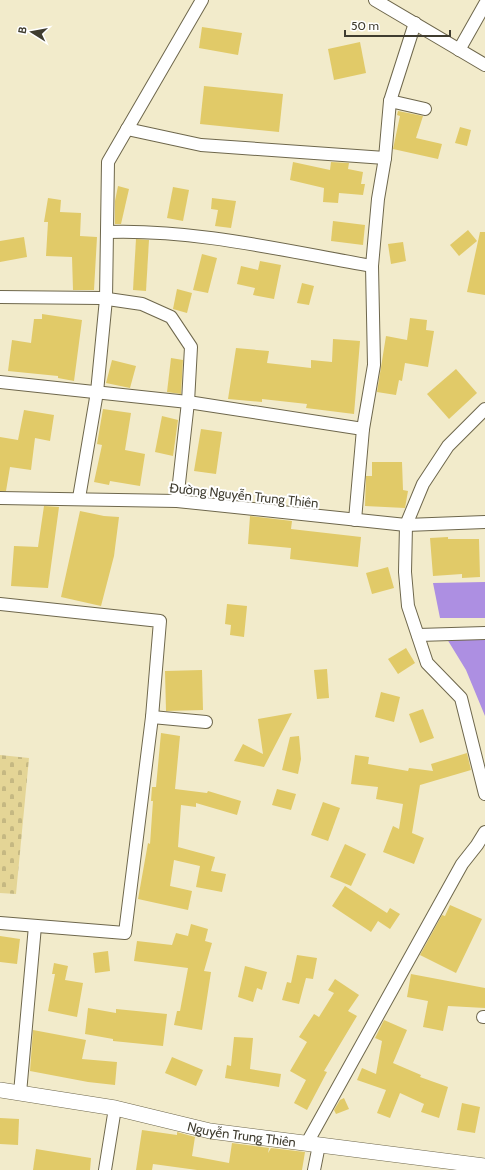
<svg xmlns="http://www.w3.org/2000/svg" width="485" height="1170" font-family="Cabin,sans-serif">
  <defs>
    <pattern id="cemetery-stones" width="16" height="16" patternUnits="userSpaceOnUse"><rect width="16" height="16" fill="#e4d596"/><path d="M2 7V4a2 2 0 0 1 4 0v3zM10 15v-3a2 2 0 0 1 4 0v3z" fill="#c5b882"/></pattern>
  </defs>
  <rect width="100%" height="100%" fill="#f2ebcb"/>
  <polygon fill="url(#cemetery-stones)" points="0,755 29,758 16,894 0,893"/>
  <g fill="#ad8fe2">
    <polygon points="485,582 485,618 440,618 433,583"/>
    <polygon points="447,639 485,639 485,716 466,670"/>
  </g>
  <g fill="#e1ca68">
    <polygon points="202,27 242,33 238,55 199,48"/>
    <polygon points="360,42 366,73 334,80 328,49"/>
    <polygon points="204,86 283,94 279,132 200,124"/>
    <polygon points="398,111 423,116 416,138 442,144 438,159 393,149 400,116 397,115"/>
    <polygon points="460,127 471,130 467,146 455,143"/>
    <polygon points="293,162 330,170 331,162 349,163 348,169 363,172 361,184 365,184 363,195 339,193 338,203 323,202 324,188 290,180"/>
    <polygon points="118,186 129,189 121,224 115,224 115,201"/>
    <polygon points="173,187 189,190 183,221 167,218"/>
    <polygon points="48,198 61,200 60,212 81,213 80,236 97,237 94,290 73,290 72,257 46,256 48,222 44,222"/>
    <polygon points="212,198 236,201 231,228 215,226 218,210 211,209"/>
    <polygon points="333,221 365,225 363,245 331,241"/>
    <polygon points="468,230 477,241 459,256 450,245"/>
    <polygon points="480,232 485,232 485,295 467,292"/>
    <polygon points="24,237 27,257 0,262 0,241"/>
    <polygon points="136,239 149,240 146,291 133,290"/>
    <polygon points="403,242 406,261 391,264 388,244"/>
    <polygon points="202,254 217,258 208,293 193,290"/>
    <polygon points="260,261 281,265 274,299 253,295 255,288 237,284 241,266 258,270"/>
    <polygon points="302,283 314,286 309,305 297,303"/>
    <polygon points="177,289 192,293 187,313 173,309"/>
    <polygon points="42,314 82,320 74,381 58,378 58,376 8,371 12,340 31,343 34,319 42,319"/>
    <polygon points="410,318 427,320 426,330 434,331 428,367 405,363 402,381 399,380 396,395 377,392 386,336 407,340"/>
    <polygon points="333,339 360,341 354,414 306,408 307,404 262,399 262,402 228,399 236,348 269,351 267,363 311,368 311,360 332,362"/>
    <polygon points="171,358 183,360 181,394 167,392"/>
    <polygon points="112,360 136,366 130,388 106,383"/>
    <polygon points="456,369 477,393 449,419 427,394"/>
    <polygon points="103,409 131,413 125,450 145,454 140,486 110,481 109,485 94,482 102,445 97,444"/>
    <polygon points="24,410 54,415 50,441 35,438 31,470 10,467 6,491 0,491 0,437 18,440"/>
    <polygon points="162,416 178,420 173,456 155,452"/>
    <polygon points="201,429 222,432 216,474 194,471"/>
    <polygon points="372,462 402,462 403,490 408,491 405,508 365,506 366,476 372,476"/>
    <polygon points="44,506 59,507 48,588 11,586 14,546 38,547"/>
    <polygon points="80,511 104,516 119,517 114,556 101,606 61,597"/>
    <polygon points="250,516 292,521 291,529 361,537 358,567 290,559 291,548 248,544"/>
    <polygon points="448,537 448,539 479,539 480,577 462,578 462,574 433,576 430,538"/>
    <polygon points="388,567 394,588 372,594 366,573"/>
    <polygon points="227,604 247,606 244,637 230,635 231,625 225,624"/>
    <polygon points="406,648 415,663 398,674 388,659"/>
    <polygon points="327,669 329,698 317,699 314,670"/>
    <polygon points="202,670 203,710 166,711 165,671"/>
    <polygon points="381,692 400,697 394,722 375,717"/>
    <polygon points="423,709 434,738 420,743 409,714"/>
    <polygon points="292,713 264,767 234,761 243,744 263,754 258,719"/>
    <polygon points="161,733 180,736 175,789 207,793 208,791 241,801 237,815 196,803 196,807 181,805 178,847 215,857 211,871 226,874 222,892 196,887 200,866 174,860 170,886 192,891 188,910 138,899 148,843 150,844 153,801 151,801 152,787 156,787"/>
    <polygon points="299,736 301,759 298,774 282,770 290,737"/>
    <polygon points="467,753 471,770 420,785 412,833 424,838 414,864 383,852 393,826 399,829 403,804 376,799 378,787 351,784 355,755 369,757 368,764 408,771 409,768 433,771 431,764"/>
    <polygon points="277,789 296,794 291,810 272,805"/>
    <polygon points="323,802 340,808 328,841 311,835"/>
    <polygon points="345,844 366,854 351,886 330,877"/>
    <polygon points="345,886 387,913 390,908 400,914 390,929 378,921 371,932 332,906"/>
    <polygon points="450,905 482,919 456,973 420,955 442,915 445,916"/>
    <polygon points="191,924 208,929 205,941 212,943 204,971 211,972 202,1030 174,1025 177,1011 180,1011 188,968 134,961 137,941 172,945 176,933 188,936"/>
    <polygon points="0,936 20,939 17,964 0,962"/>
    <polygon points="108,951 110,971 95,973 93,953"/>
    <polygon points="297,955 317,958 313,979 306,978 299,1004 282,1000 287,982 291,983"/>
    <polygon points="54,963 68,966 65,980 83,983 77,1017 48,1011 55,974 52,974"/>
    <polygon points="245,966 267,972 262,990 257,988 253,1002 238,997"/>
    <polygon points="411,974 485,988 485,1008 448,1006 443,1031 423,1027 428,1001 407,997"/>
    <polygon points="335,979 359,995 348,1011 357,1016 324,1071 327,1072 307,1110 294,1103 306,1080 290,1071 307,1042 299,1037 314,1014 319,1017 334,993 328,990"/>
    <polygon points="88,1008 116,1013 116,1009 167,1014 163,1046 113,1041 113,1039 85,1034"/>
    <polygon points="384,1020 407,1030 393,1063 421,1075 420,1077 448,1087 439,1118 421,1112 424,1104 400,1093 390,1118 377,1113 386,1090 357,1080 362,1068 376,1074 382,1041 375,1038"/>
    <polygon points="33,1030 86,1040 82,1059 117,1062 115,1085 88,1082 30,1071"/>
    <polygon points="234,1037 253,1038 250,1069 281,1074 279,1087 225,1078 227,1065 231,1066"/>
    <polygon points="172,1057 203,1070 196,1086 165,1073"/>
    <polygon points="344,1098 349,1109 336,1114 334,1110 340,1100"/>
    <polygon points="462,1103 480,1107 475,1133 457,1130"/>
    <polygon points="0,1118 19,1119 18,1145 0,1144"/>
    <polygon points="142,1130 177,1135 177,1132 195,1137 192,1156 229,1163 232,1143 269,1148 268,1153 271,1148 305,1152 302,1170 197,1170 153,1164 152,1170 136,1170"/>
    <polygon points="36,1149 91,1158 90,1170 33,1170"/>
  </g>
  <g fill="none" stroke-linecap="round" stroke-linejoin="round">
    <defs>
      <g id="minor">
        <polyline points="375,0 485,65"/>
        <polyline points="415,23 390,101 425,109"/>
        <polyline points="459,50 485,4"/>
        <polyline points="127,129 201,145 385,158"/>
        <path d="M 107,232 C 196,229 285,251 372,266"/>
        <polyline points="0,297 101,298 142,304 171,317 191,347 188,402 177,501"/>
        <polyline points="0,382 188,402 363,429"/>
        <polyline points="485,409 448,446 423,484 406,525 405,572 408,606 427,663 461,698 485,794"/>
        <polyline points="0,498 177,501 406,525 485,522"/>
        <polyline points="79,498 97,392 106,299 108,162 202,0"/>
        <polyline points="355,520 363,429 374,365 372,266 378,199 385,158 390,101"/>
        <polyline points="0,604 160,621 152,717 125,933 0,923"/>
        <polyline points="418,635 485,633"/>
        <polyline points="152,717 206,722"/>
        <polyline points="483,1017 485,1017"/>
        <polyline points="20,1093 35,926"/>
        <polyline points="307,1143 462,864 477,845 485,832"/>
        <polyline points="105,1170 115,1108"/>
        <polyline points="314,1170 319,1145"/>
      </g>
      <g id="tertiary">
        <path id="s1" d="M 0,1090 L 115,1108 L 210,1131 L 485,1166"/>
      </g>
    </defs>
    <use href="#minor" stroke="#6e674c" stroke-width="14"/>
    <use href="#tertiary" stroke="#6e674c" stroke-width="16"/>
    <use href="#minor" stroke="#fff" stroke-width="12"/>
    <use href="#tertiary" stroke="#fff" stroke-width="15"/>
  </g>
  <g text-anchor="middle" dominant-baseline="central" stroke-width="4" stroke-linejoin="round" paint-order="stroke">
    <g font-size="13" fill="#3f3c2f" stroke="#fff">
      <text transform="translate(244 495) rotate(6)">Đường Nguyễn Trung Thiên</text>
      <text stroke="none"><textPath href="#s1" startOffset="246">Nguyễn Trung Thiên</textPath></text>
    </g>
  </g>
  <g transform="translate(32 32) rotate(281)" stroke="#ffffff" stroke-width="3" paint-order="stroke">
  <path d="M0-3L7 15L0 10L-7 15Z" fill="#3f3c2f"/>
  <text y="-6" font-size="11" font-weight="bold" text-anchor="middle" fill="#3f3c2f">B</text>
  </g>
  <path d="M345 30v6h105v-6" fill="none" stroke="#3f3c2f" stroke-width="2"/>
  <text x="351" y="30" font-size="12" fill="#3f3c2f" stroke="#ffffff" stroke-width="3" paint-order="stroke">50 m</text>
</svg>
